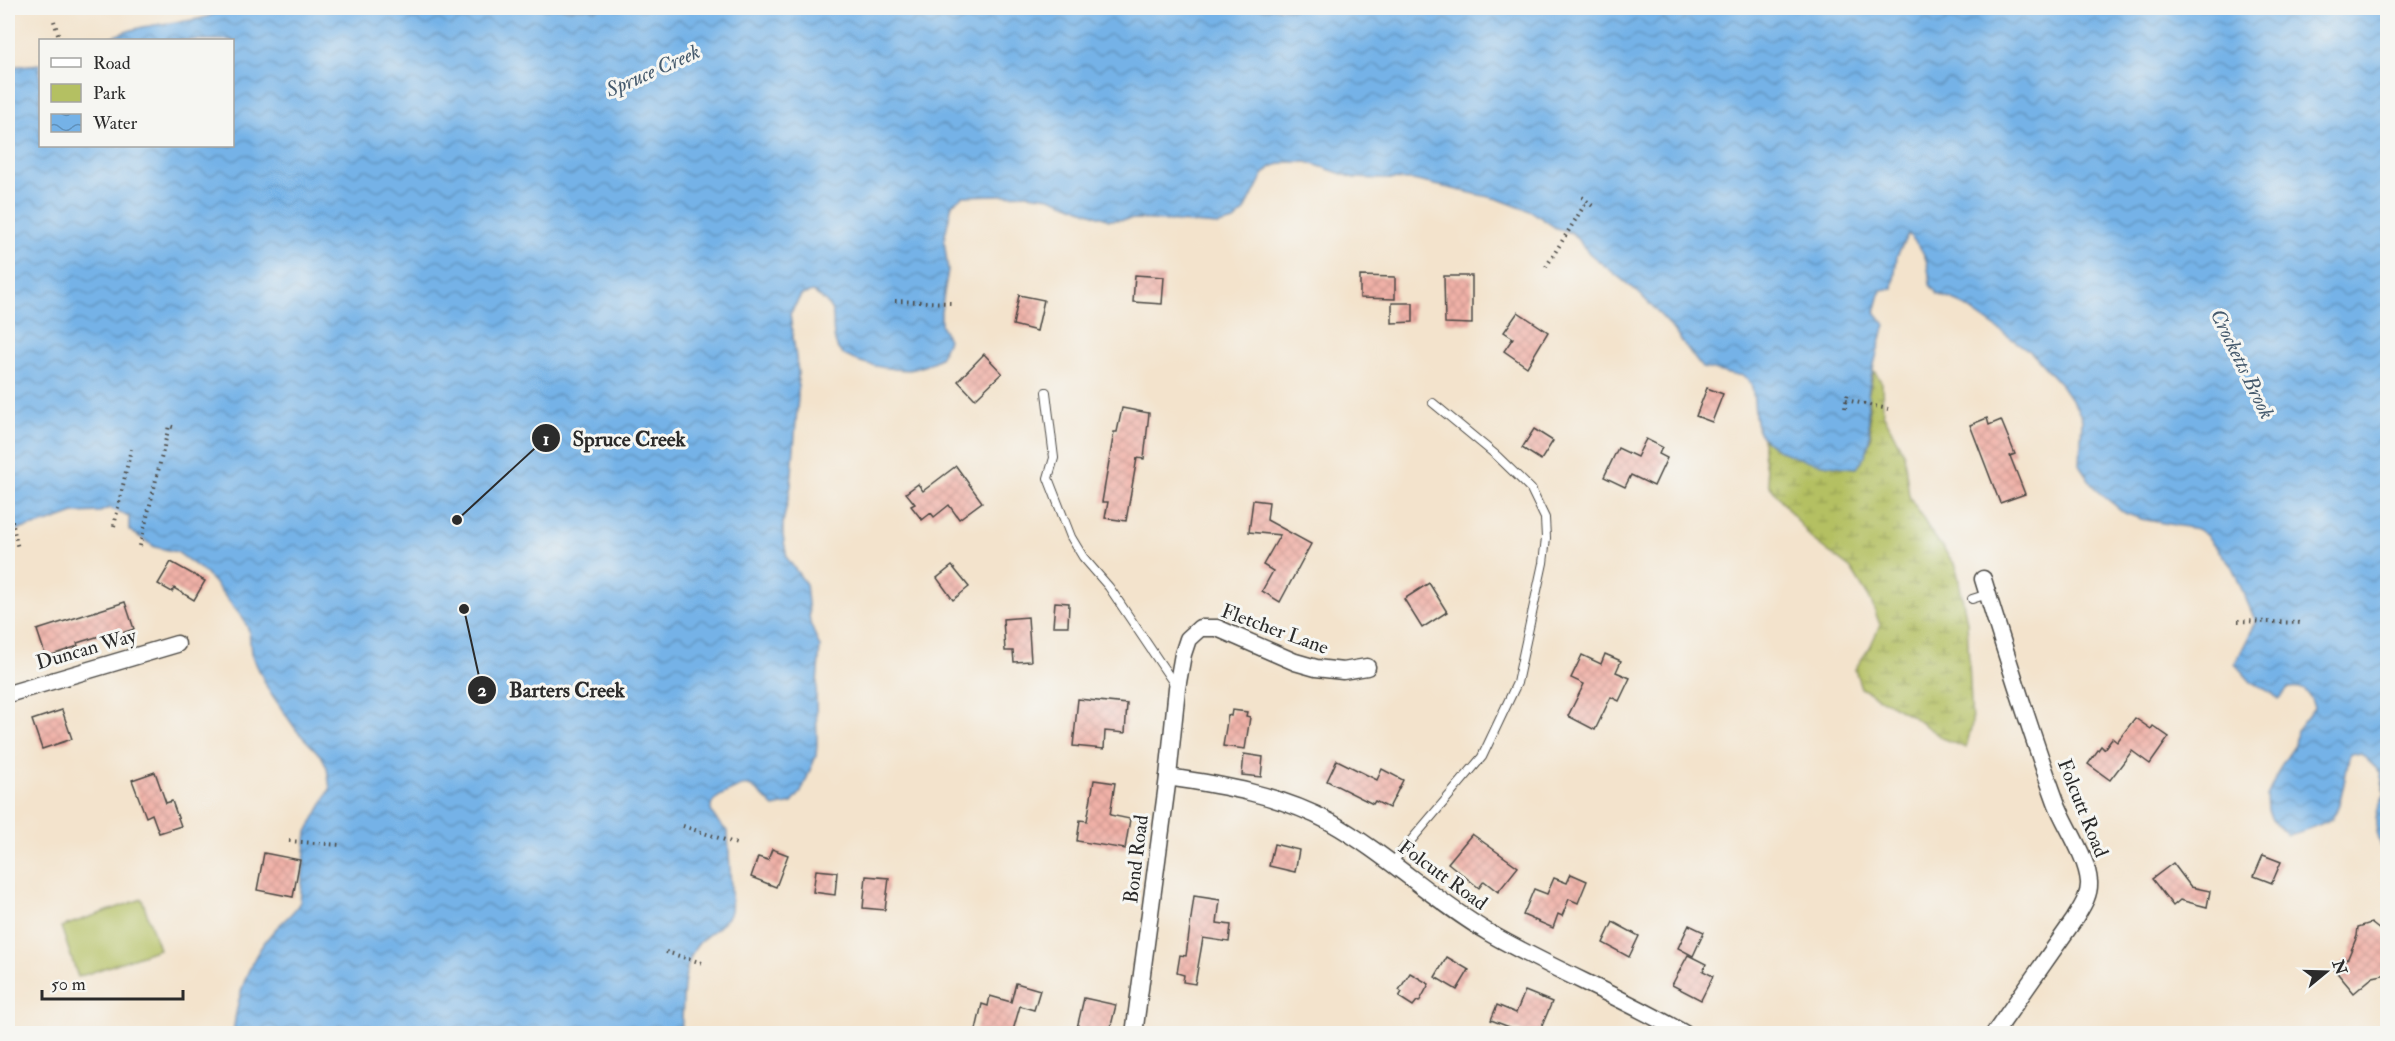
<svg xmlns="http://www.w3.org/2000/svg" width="2395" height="1041" font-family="'IM FELL Double Pica',serif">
  <defs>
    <pattern id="wetland-marsh" width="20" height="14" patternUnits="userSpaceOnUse" patternTransform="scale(1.5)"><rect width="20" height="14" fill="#b4c062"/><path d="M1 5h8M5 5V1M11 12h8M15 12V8" fill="none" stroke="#939c51"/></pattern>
    <pattern id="water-waves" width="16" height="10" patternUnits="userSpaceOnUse" patternTransform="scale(1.5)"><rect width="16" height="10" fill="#75b2e7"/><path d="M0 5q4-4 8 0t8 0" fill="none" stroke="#6091bb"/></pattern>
    <pattern id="building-cross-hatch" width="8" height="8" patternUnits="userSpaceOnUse" patternTransform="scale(1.5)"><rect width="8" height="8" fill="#f0b1a7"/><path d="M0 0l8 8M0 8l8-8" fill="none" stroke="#ce9890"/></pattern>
  </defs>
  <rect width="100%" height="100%" fill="#f6f6f2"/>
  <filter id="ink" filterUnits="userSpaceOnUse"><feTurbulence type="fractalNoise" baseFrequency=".0167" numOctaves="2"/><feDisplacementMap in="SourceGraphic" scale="12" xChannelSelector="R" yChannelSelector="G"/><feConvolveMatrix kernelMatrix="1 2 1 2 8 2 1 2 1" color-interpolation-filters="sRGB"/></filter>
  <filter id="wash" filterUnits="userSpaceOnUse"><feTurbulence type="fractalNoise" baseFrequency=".008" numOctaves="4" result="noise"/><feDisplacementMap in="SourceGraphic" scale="24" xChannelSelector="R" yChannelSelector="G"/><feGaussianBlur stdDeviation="1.35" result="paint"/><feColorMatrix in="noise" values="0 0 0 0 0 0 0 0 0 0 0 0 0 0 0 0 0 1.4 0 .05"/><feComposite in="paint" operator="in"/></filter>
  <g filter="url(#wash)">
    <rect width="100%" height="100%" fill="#f3e3cc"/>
    <path fill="url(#wetland-marsh)" stroke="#707646" stroke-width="1.5" d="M 1874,371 L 1882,383 L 1883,413 L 1904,454 L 1909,496 L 1931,532 L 1956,566 L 1967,622 L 1972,724 L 1966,748 L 1944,739 L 1910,715 L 1861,688 L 1855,669 L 1870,647 L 1880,625 L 1871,601 L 1851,569 L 1812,539 L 1769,485 L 1763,453 L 1763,437 C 1791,459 1822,466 1857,468 L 1871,438 L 1868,396 Z"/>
    <polygon fill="#b4c062" stroke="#707646" stroke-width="1.5" points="142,899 159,949 78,977 61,927"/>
    <path fill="url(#water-waves)" stroke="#506e89" stroke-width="1.5" d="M 225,8 L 2387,8 L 2387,856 L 2384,855 C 2375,829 2371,818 2385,793 L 2380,772 L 2361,754 L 2350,753 C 2346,769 2342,807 2332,818 C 2327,823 2297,833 2288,835 L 2272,820 L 2268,810 L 2267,796 L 2282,764 L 2295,745 L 2297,730 L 2314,708 C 2310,693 2305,685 2289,688 L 2278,699 L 2272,693 L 2251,682 L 2235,664 L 2256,622 L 2232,567 L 2207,536 L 2197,529 L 2141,519 L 2125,513 L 2096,490 L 2080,466 L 2082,419 L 2077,408 L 2062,386 L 2031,352 L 1960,303 L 1938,294 L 1930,285 C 1928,260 1926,252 1908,234 L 1897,256 L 1893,288 L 1881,290 L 1875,312 L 1885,324 C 1880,345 1869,376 1868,397 C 1866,427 1878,441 1857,468 C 1828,466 1775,459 1759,432 C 1751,418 1759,382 1743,376 C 1742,375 1735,375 1734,375 C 1721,373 1716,369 1702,368 L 1667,322 L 1640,294 L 1590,254 L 1572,233 L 1556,228 L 1532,212 L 1498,199 L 1413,180 L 1354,178 L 1307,162 L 1286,162 L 1271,167 L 1263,175 L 1244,212 L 1234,221 L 1218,225 L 1138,219 L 1109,220 L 1050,197 L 1028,194 L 963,196 L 952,204 L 944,240 L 948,270 L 941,311 L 941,324 L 948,340 L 940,358 C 932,362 924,367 914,369 C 899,373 842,362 837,347 C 826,319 846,314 813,292 L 801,295 L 790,314 L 798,372 L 798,397 L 791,486 L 783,522 L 783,536 L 787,558 L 806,584 L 810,623 L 820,647 L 816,696 L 817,744 L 816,756 L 801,792 L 792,803 L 774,807 C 767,801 756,787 748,786 C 742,784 735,789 730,791 C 700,803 710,815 728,832 C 728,844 733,905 731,911 C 724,926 709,932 699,943 C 680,965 684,1007 681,1033 L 233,1033 C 237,998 248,960 272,933 C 281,922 293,915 300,902 L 307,832 L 330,789 L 327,768 L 322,757 L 297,731 L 268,689 L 251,653 L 249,631 L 244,620 L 213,581 L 203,571 L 177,552 L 155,547 L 129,530 L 129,516 L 109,508 L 100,512 L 74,513 L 46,523 L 8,532 L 8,67 L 40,64 L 40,146 L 232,146 L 232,40 L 104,40 C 119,34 133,28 149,26 C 174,21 204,23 225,8 Z"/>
    <g id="blocks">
      <g fill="url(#building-cross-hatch)">
        <polygon points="1135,275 1164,277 1162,304 1133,302"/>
        <polygon points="1360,276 1395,277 1395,299 1360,298"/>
        <polygon points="1444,276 1472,276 1472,324 1445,323"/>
        <polygon points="1019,295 1044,300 1037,331 1013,325"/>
        <polygon points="1392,303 1413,303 1413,322 1392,323"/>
        <polygon points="1518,312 1548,332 1527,367 1504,351 1513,338 1504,332"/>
        <polygon points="984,354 1002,373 975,399 958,381"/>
        <polygon points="1707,388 1723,394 1712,422 1696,416"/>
        <polygon points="1122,408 1149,413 1144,459 1137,458 1126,521 1105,518 1108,502 1102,502 1114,432 1117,432"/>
        <polygon points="1987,418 1989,425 2001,420 2015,454 2010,456 2025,494 2000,503 1970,425"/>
        <polygon points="1534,429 1553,441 1541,460 1522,448"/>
        <polygon points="1646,439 1662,447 1659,454 1667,458 1654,486 1631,475 1625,487 1604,477 1618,448 1637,457"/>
        <polygon points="956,466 982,502 959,519 949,505 934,517 931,513 922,520 911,506 915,504 906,493 918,484 923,491"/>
        <polygon points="1253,500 1269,502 1267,520 1311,544 1280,602 1262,591 1273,571 1263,565 1280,535 1249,532"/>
        <polygon points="171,562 205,581 194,600 174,588 172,592 158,584"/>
        <polygon points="952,566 969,587 953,600 937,578"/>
        <polygon points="1429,583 1447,612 1422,628 1404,599"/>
        <polygon points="125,602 134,629 110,637 109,633 77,643 78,646 46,657 37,630"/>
        <polygon points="1055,602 1069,603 1068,626 1053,626"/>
        <polygon points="1028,617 1031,661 1014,662 1013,651 1005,651 1003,619"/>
        <polygon points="1605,654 1621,661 1616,672 1630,678 1619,701 1611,697 1595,730 1568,716 1584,684 1571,678 1582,655 1601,664"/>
        <polygon points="1078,699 1127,704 1125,733 1105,731 1104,749 1073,746"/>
        <polygon points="62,710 72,739 42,749 32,720"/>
        <polygon points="1232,710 1247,712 1246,716 1250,717 1245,749 1223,746 1228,715 1231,716"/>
        <polygon points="2135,718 2151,729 2153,726 2169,737 2150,764 2132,751 2110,780 2088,764 2101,746 2104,749 2112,738 2117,742"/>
        <polygon points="1244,754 1263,757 1261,777 1242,775"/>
        <polygon points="1337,760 1377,780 1382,769 1403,780 1389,808 1375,801 1373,804 1327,781"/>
        <polygon points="155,772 166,803 172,801 181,826 159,833 152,814 146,817 132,780"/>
        <polygon points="1094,780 1115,783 1110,815 1130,819 1125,849 1077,841 1080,820 1087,821"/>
        <polygon points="1472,834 1518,867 1498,892 1484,881 1479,888 1448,863"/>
        <polygon points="1274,844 1299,850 1295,872 1269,866"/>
        <polygon points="772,849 788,855 776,887 751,877 758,857 768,860"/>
        <polygon points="264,853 300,860 293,897 257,890"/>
        <polygon points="2263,855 2281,862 2272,883 2254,876"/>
        <polygon points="2173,863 2191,887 2210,891 2207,907 2180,900 2173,906 2152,879"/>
        <polygon points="816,870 837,872 835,895 813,892"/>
        <polygon points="1571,874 1587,881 1578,903 1569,899 1562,916 1558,914 1553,928 1523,915 1534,889 1547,894 1554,878 1567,883"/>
        <polygon points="866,876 889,878 885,910 863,908"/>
        <polygon points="1194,896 1220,900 1217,923 1231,925 1229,942 1203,938 1195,984 1183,982 1184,975 1177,973 1180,955 1186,956"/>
        <polygon points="1613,922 1639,936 1629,957 1603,943"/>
        <polygon points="2371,923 2385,934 2388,939 2388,974 2373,977 2354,993 2334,969 2348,958 2357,936 2358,927"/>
        <polygon points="1689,925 1704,932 1693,956 1678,948"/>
        <polygon points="1688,955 1706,964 1703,971 1713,976 1701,1000 1672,985"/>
        <polygon points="1447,957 1469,970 1457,990 1435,977"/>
        <polygon points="1410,973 1429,984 1419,1002 1417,1001 1413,1006 1399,997 1402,992 1399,990"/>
        <polygon points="1016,983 1040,990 1034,1010 1020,1006 1012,1034 975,1034 982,1004 988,1006 990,996 1011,1002"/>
        <polygon points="1525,991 1552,1002 1539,1033 1525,1033 1491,1020 1497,1005 1516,1013"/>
        <polygon points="1084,998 1116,1005 1109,1034 1077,1028"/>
      </g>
    </g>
  </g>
  <g filter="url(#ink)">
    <use href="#blocks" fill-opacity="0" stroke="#494743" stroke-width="1.5"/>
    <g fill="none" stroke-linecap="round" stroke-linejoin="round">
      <defs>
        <g id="lane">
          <polyline points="1046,392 1054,458 1048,478 1071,537 1083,557 1109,587 1177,688"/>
          <polyline points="1972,599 1988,594"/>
          <polyline points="1391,864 1482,757 1517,683 1543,563 1546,538 1545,518 1531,489 1497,456 1433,403"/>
        </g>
        <g id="street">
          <path d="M 1983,579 C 2006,654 2029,728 2056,802 C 2065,826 2087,856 2089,882 C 2090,896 2081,908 2074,920 L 1994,1034"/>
          <polyline points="8,694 177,644"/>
          <path d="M 1168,777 C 1222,785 1281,795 1330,822 C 1387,854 1434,901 1491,934 C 1554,970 1622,997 1685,1034"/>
          <polyline points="1134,1034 1168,777 1177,688 1183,654 1188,639 1200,628 1217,628 1295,662 1316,668 1343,671 1367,667"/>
        </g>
      </defs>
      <use href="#lane" stroke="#494743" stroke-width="10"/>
      <use href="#street" stroke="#494743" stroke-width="19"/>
      <g stroke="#494743" stroke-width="4" stroke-dasharray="1.5 4.5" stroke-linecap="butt">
        <polyline points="54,21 60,40"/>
        <polyline points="1582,197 1594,207"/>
        <polyline points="1546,267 1587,201"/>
        <polyline points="895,301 952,303"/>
        <polyline points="1846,400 1888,409"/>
        <polyline points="1845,408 1848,391"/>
        <polyline points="8,503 18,549"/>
        <polyline points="114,526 131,449"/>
        <polyline points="140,546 169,426 176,428"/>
        <polyline points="2238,621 2303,623"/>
        <polyline points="683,826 737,844"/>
        <polyline points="289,841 340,845"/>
        <polyline points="666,952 702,963"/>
      </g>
      <use href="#lane" stroke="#fff" stroke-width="8"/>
      <use href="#street" stroke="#fff" stroke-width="16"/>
    </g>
  </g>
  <g text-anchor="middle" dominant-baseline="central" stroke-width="6" stroke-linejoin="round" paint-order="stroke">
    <g font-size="20" fill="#2b2b2b" stroke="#f6f6f2">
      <text transform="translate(1275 629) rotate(20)">Fletcher Lane</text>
      <text transform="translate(86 649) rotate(-16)">Duncan Way</text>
      <text transform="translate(2083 808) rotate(68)">Folcutt Road</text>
      <text transform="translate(1136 859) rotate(-83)">Bond Road</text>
      <text transform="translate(1443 875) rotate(36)">Folcutt Road</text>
    </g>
    <g font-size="21" font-style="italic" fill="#455a6d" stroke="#f6f6f2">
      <text transform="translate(653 71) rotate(-24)">Spruce Creek</text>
      <text transform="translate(2242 364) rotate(64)">Crocketts Brook</text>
    </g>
  </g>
  <path fill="none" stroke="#2b2b2b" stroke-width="2" d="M457 520L546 438M464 609L482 690"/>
  <g fill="#2b2b2b" stroke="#f6f6f2" stroke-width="2">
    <circle cx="457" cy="520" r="6"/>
    <circle cx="464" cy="609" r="6"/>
    <circle cx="546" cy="438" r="15"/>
    <circle cx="482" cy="690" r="15"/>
  </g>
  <g font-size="18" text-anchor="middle" font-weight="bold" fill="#fff">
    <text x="546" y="445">1</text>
    <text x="482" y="696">2</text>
  </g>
  <g font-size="21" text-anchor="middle" font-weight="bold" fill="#2b2b2b" stroke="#f6f6f2" stroke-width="6" stroke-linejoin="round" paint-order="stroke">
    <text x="629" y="446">Spruce Creek</text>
    <text x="567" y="697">Barters Creek</text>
  </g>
  <rect width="2395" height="1041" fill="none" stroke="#f6f6f2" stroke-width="30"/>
  <rect x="39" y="39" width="195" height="108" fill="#f6f6f2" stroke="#a5a5a2" stroke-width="1.5"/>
  <rect x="51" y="58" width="30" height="9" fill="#ffffff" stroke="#a5a5a2" stroke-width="1.5"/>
  <text x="93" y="69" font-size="18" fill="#2b2b2b">Road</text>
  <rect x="51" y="84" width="30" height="18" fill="#b4c062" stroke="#a5a5a2" stroke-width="1.5"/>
  <text x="93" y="99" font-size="18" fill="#2b2b2b">Park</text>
  <rect x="51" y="114" width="30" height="18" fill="url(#water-waves)" stroke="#a5a5a2" stroke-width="1.5"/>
  <text x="93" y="129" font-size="18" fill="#2b2b2b">Water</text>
  <g transform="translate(2326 972) rotate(71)" stroke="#f6f6f2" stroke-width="4.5" paint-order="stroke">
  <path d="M0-4.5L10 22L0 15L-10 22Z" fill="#2b2b2b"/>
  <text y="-9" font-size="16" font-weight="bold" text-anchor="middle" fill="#2b2b2b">N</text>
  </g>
  <path d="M42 990v9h141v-9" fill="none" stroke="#2b2b2b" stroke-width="3"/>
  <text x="51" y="990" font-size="18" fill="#2b2b2b" stroke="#f6f6f2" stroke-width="4.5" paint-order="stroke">50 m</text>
</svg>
